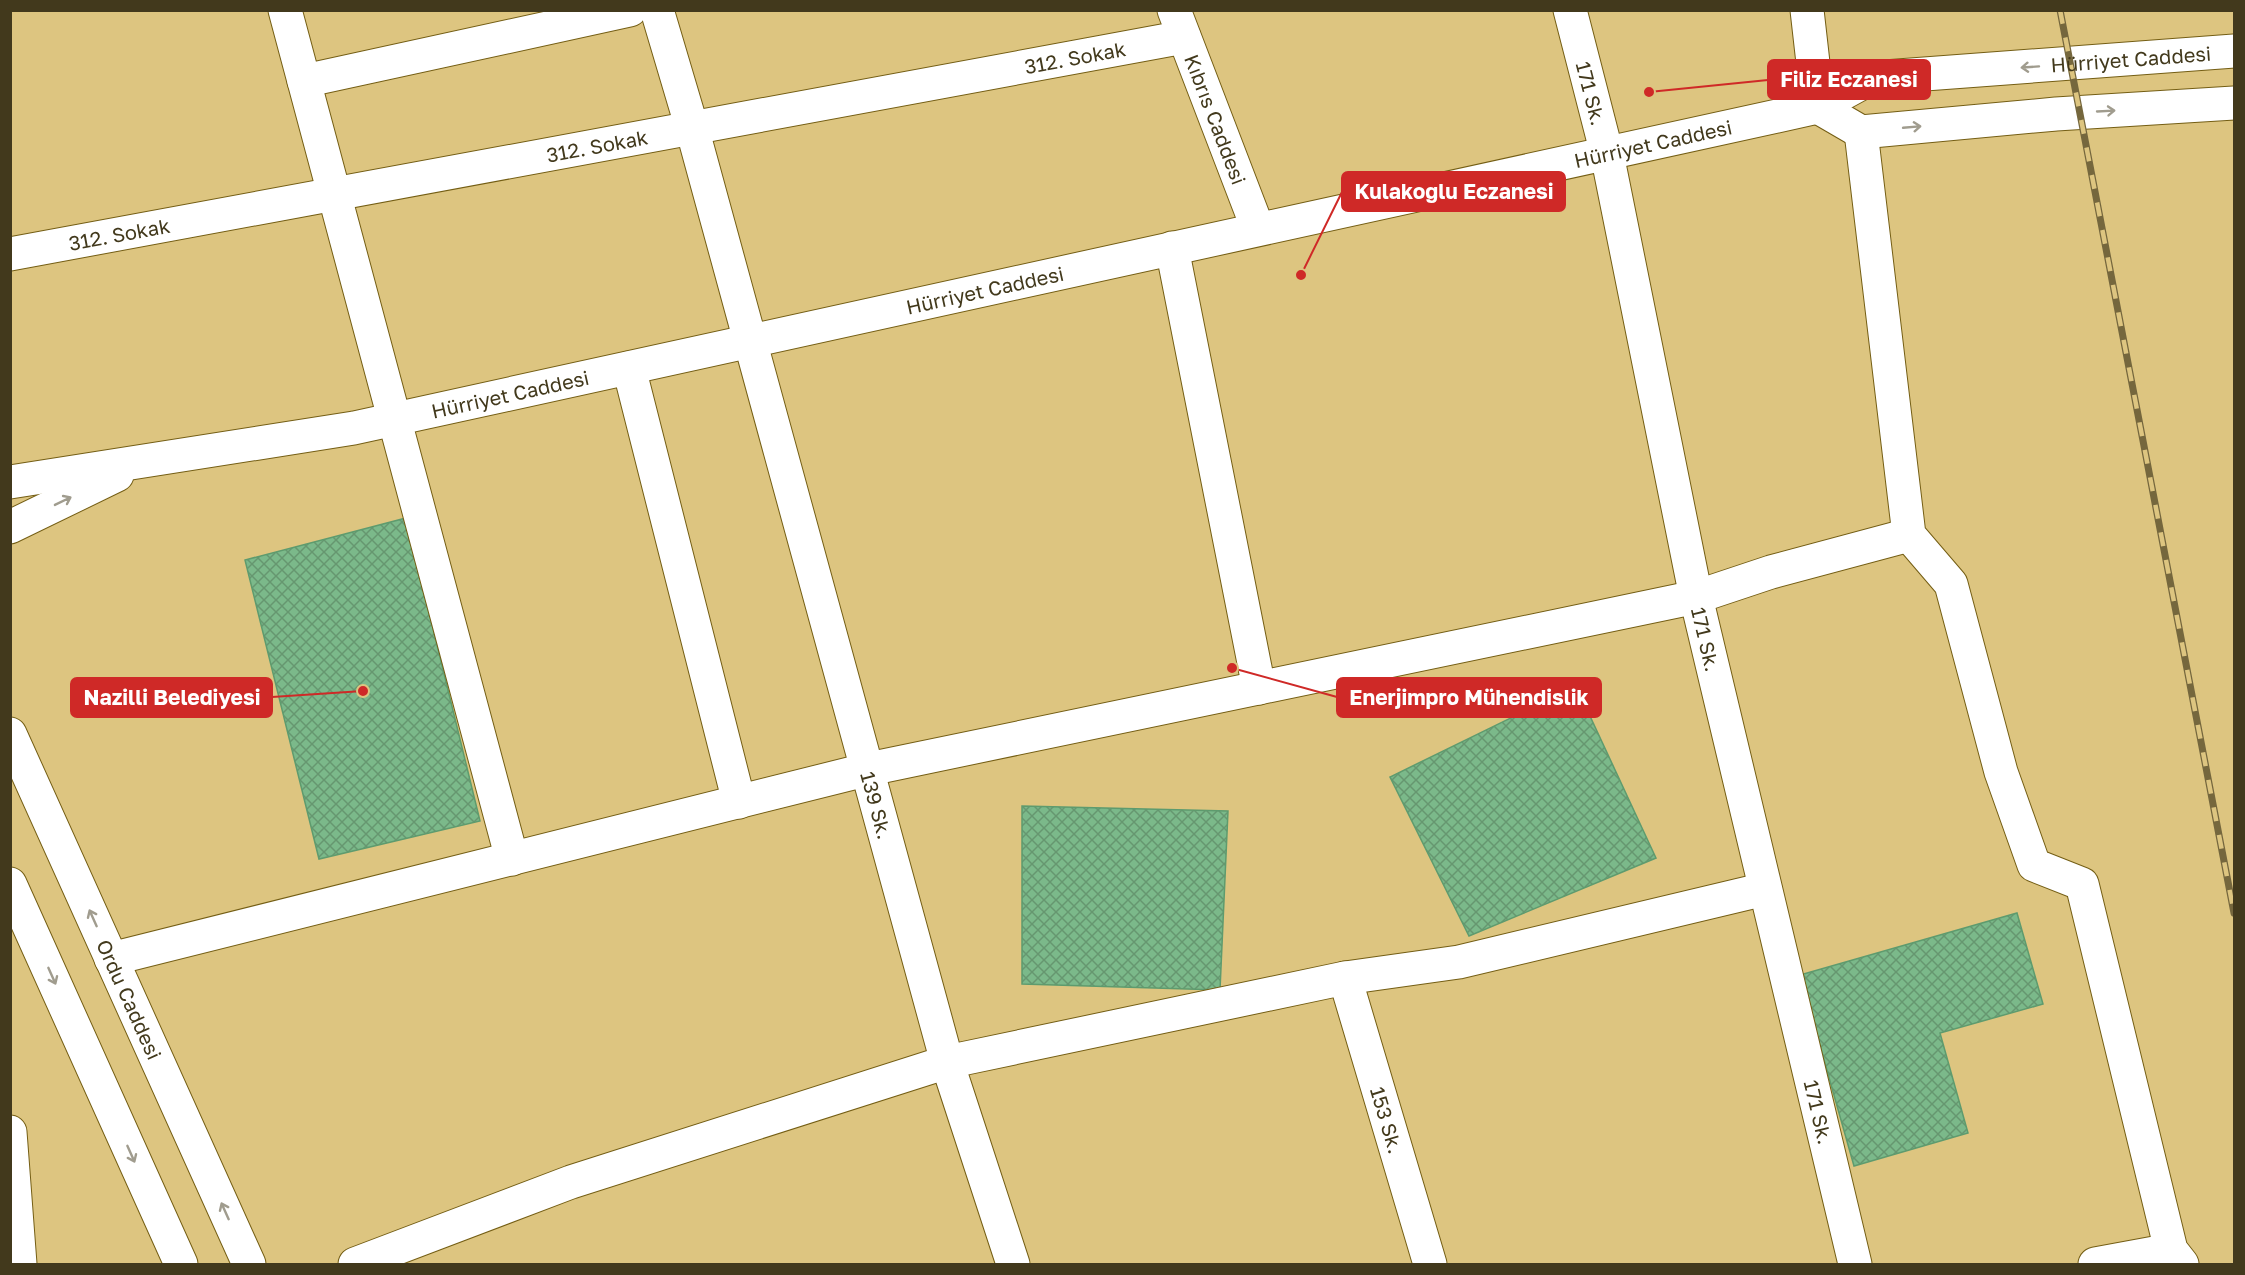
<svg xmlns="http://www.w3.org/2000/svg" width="2245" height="1275" font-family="'Golos Text',sans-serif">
  <defs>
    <pattern id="building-cross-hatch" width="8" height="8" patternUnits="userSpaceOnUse" patternTransform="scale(1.5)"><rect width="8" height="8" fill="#7bb98a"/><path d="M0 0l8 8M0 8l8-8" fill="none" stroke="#669770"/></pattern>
  </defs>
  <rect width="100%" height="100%" fill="#ddc580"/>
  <g fill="url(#building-cross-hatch)" stroke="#5e9b6e" stroke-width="1.5">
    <polygon points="406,518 480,821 319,859 245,560"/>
    <polygon points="1576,686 1656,858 1469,936 1390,777"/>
    <polygon points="1022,806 1228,811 1220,990 1022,984"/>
    <polygon points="2017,913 2043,1004 1940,1033 1968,1133 1854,1166 1800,975"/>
  </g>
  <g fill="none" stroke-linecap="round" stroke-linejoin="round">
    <defs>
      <g id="street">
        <polyline points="285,10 512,859"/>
        <path id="s1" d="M 657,10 L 692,128 L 947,1062 L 1013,1264"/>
        <path id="s2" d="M 1174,10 L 1258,229"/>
        <path id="s3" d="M 1570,10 L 1607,154 L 1696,597 L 1855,1264"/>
        <polyline points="1807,10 1818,107"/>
        <polyline points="304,81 630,10"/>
        <polyline points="1861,132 1909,535 1951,584 2001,772 2034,865 2082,884 2171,1250 2182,1264"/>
        <polyline points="1172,248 1259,688"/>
        <path id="s4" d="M 10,254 L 1184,37"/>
        <polyline points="629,368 739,802"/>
        <polyline points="111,959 869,769 1696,597 1771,572 1909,535"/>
        <path id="s5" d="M 1345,978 L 1430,1264"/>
        <polyline points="10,1132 20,1264"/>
        <polyline points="355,1264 571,1182 947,1062 1345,978 1459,962 1765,889"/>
        <polyline points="2095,1264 2171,1250"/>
      </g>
      <g id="secondary">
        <polyline points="1818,107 1861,132 2056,114 2234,103"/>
        <path id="s6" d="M 10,482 L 354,428 L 1818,107 L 1871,78 L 2234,51"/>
        <polyline points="10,527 117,475"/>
        <path id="s7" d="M 10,734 L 249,1264"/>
        <polyline points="10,884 181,1264"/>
      </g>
    </defs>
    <use href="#street" stroke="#745e14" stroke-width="35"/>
    <use href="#secondary" stroke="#745e14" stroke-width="35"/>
    <use href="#street" stroke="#fff" stroke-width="33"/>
    <use href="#secondary" stroke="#fff" stroke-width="33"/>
    <defs>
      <polyline id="rail" points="2060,10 2234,913"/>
    </defs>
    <use href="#rail" stroke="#75673d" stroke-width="7"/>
    <use href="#rail" stroke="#ddc580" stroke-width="4.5" stroke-dasharray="14" stroke-linecap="butt"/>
  </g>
  <defs><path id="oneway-shaft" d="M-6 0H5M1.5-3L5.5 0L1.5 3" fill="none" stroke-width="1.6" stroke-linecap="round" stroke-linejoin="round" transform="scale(1.5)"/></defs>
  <g stroke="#a09c8e">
    <use href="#oneway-shaft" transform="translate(2030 67) rotate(176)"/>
    <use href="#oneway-shaft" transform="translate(2106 111) rotate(-3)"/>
    <use href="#oneway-shaft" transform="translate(1912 127) rotate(-5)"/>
    <use href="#oneway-shaft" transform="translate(63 501) rotate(-26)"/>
    <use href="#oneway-shaft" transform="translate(93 918) rotate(-114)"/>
    <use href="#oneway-shaft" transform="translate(52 976) rotate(66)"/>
    <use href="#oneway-shaft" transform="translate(131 1154) rotate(66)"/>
    <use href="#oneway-shaft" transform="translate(225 1211) rotate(-114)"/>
  </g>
  <g text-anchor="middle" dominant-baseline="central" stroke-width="6" stroke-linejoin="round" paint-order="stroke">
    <g font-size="20" fill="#42391c" stroke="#ddc580">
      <text stroke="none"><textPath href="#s4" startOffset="1083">312. Sokak</textPath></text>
      <text stroke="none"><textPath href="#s6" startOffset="2168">Hürriyet Caddesi</textPath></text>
      <text stroke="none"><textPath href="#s3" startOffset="86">171 Sk.</textPath></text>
      <text stroke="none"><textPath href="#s2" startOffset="117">Kıbrıs Caddesi</textPath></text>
      <text stroke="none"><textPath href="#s6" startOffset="1678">Hürriyet Caddesi</textPath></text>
      <text stroke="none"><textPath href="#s4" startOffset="597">312. Sokak</textPath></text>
      <text stroke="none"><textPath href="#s4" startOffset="111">312. Sokak</textPath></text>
      <text stroke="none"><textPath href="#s6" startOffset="994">Hürriyet Caddesi</textPath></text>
      <text stroke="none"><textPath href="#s6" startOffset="508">Hürriyet Caddesi</textPath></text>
      <text stroke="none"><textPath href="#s3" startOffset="644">171 Sk.</textPath></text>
      <text stroke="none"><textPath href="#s1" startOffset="825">139 Sk.</textPath></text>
      <text stroke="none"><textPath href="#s7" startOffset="291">Ordu Caddesi</textPath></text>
      <text stroke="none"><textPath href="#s3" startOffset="1130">171 Sk.</textPath></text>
      <text stroke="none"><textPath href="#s5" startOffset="148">153 Sk.</textPath></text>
    </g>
  </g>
  <path fill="none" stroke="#cf2927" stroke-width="2" d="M1649 92L1768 80M1301 275L1342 192M1232 668L1337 697M363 691L272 697"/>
  <g fill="#cf2927" stroke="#ddc580" stroke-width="2">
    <circle cx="1649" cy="92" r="6"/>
    <circle cx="1301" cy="275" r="6"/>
    <circle cx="1232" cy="668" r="6"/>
    <circle cx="363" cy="691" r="6"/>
  </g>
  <g fill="#cf2927" stroke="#cf2927" stroke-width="2">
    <rect x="1768" y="60" width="162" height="39" rx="6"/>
    <rect x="1342" y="172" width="223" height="39" rx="6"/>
    <rect x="1337" y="678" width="264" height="39" rx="6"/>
    <rect x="71" y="678" width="201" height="39" rx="6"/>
  </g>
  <g font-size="21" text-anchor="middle" font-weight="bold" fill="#fff">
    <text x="1849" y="87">Filiz Eczanesi</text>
    <text x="1454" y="199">Kulakoğlu Eczanesi</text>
    <text x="1469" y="705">Enerjimpro Mühendislik</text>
    <text x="172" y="705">Nazilli Belediyesi</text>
  </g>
  <rect width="2245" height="1275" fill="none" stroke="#42391c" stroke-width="24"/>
</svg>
